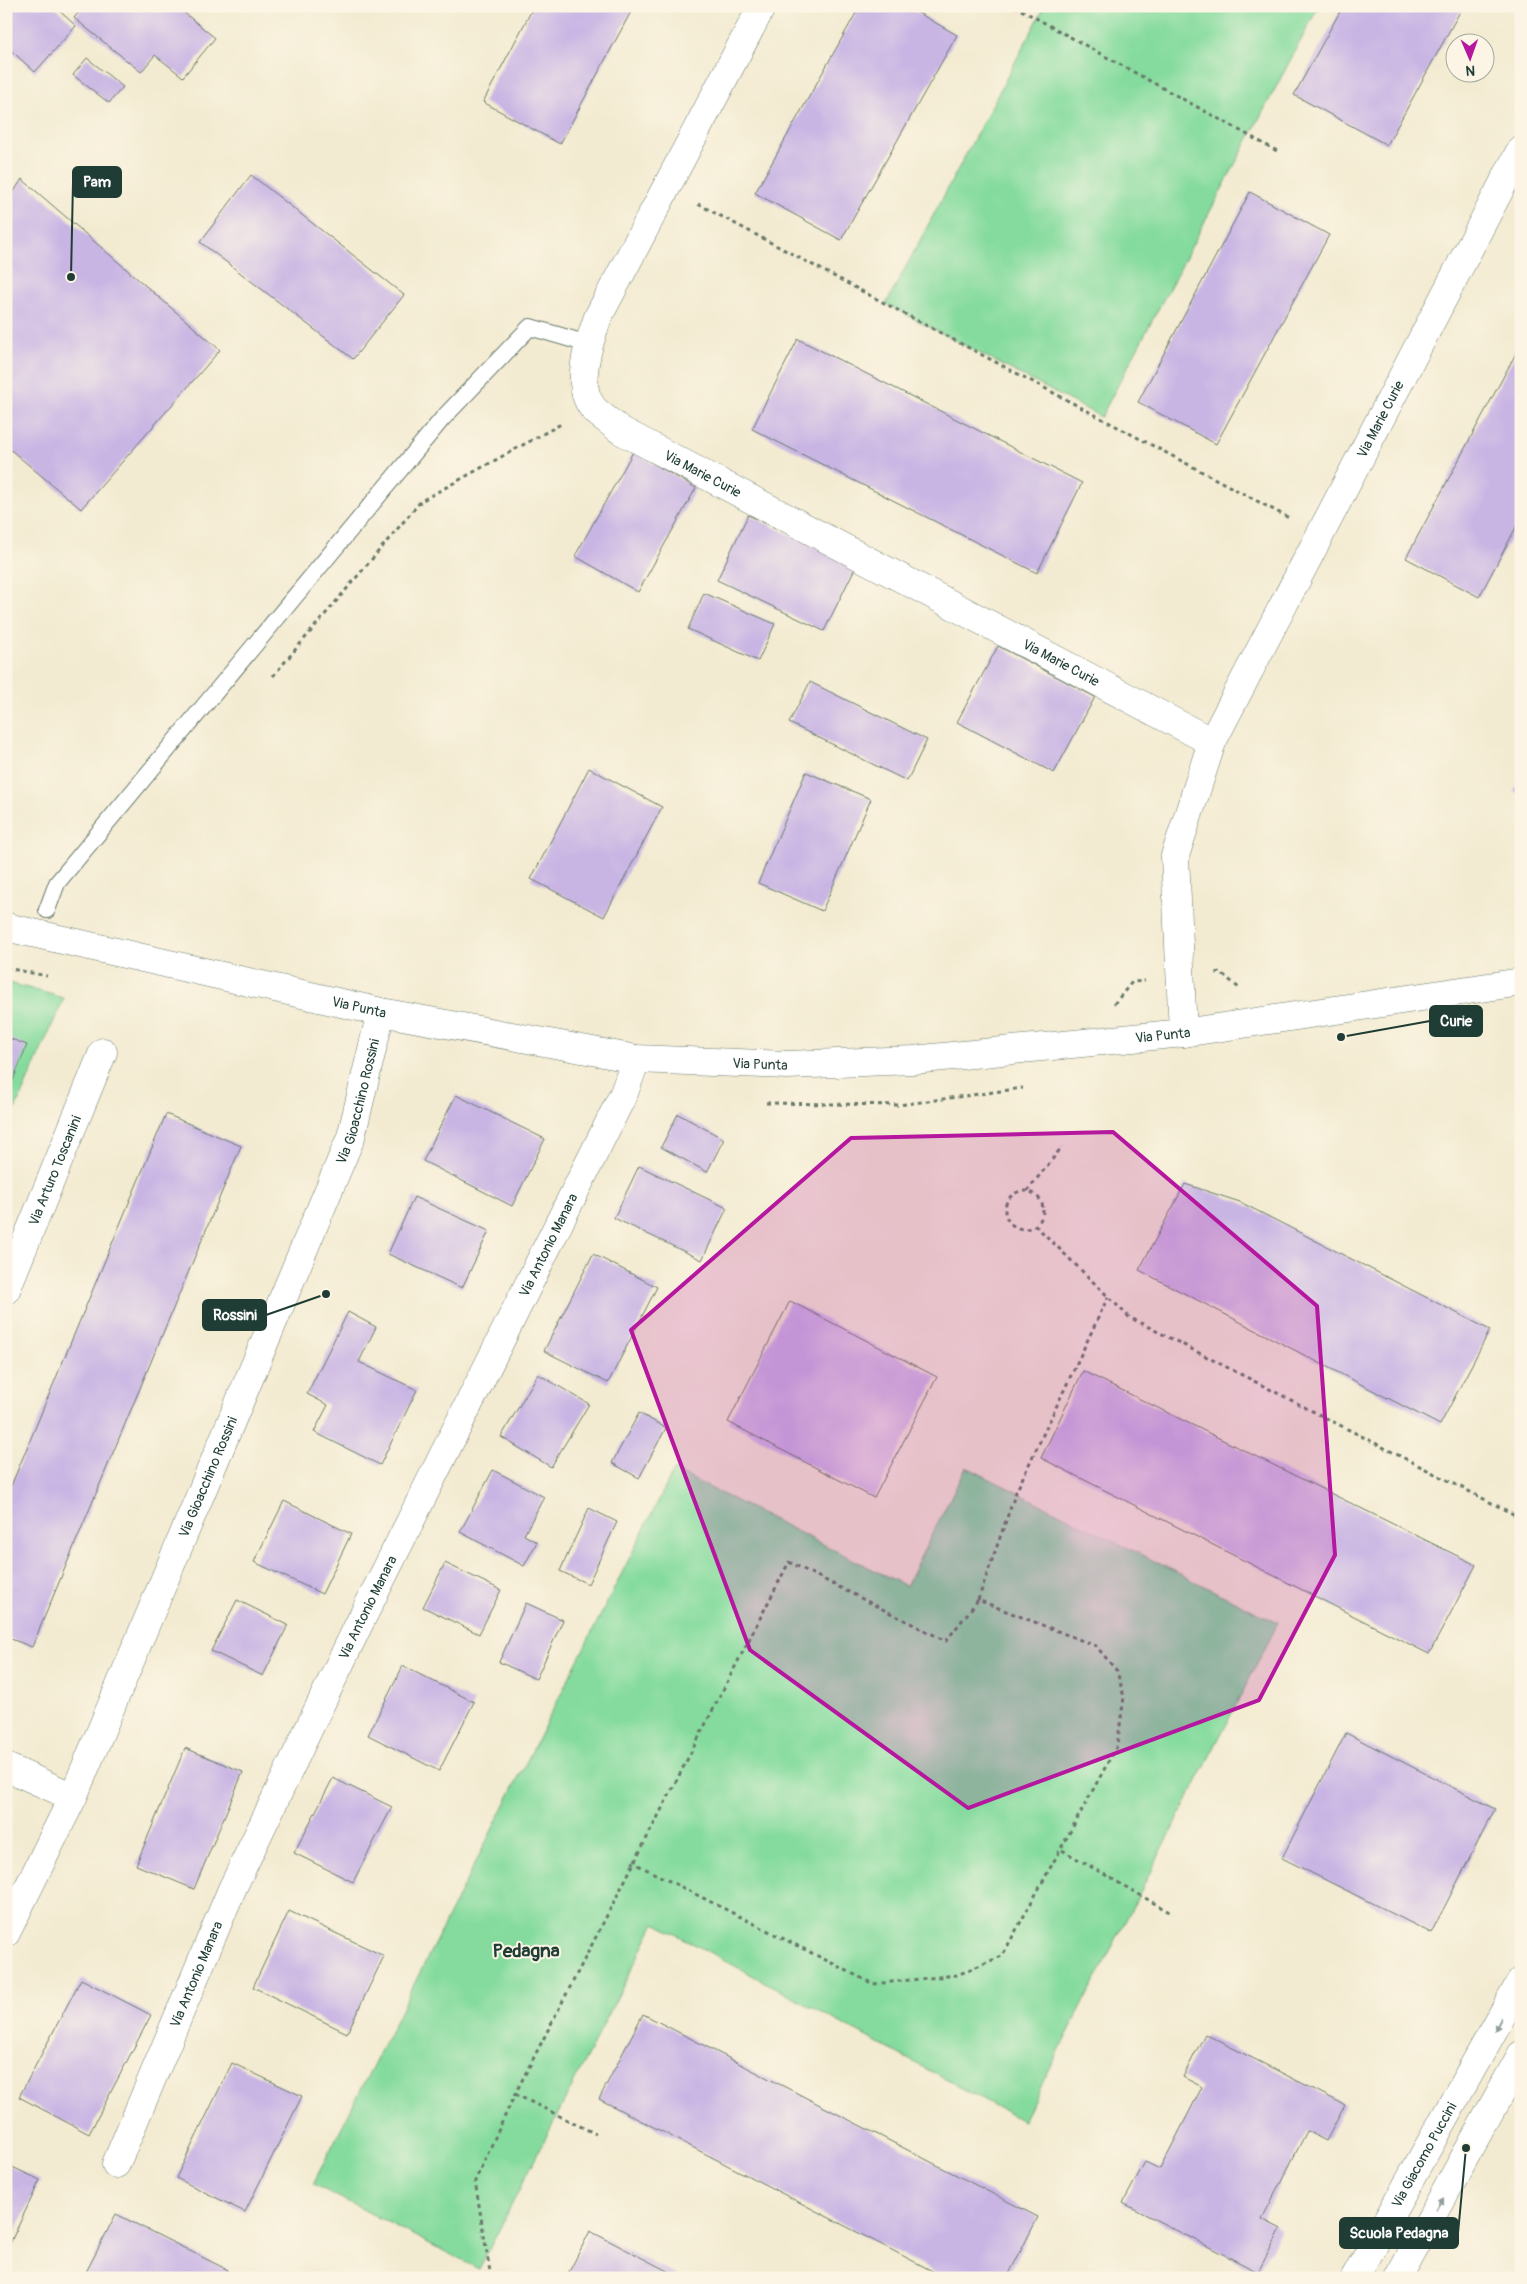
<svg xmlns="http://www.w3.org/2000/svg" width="1527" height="2284" font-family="Pangolin,sans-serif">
  <rect width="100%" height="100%" fill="#fcf5e5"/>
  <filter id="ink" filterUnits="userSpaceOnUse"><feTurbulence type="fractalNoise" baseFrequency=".02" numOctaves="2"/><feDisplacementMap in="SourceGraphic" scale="10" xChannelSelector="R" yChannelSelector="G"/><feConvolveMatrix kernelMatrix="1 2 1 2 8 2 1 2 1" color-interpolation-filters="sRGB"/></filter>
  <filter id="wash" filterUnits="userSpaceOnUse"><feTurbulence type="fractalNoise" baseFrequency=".0096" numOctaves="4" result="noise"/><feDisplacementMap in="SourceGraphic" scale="20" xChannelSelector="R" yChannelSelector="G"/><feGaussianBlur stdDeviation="1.12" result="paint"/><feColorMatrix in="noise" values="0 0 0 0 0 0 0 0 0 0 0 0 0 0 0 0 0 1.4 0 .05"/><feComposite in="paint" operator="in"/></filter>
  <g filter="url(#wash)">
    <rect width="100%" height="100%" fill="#f3ebd1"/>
    <g fill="#85db9e" stroke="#528c69">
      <polygon points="1045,6 1319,6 1101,417 886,304"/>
      <polygon points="6,982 64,998 6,1130"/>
      <polygon points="966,1467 1278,1623 1023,2121 655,1923 479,2269 313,2184 674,1470 906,1586"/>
    </g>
    <g id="blocks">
      <g fill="#c9b5e4">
        <polygon points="6,6 54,6 76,26 35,72 6,46"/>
        <polygon points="84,6 176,6 215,38 183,77 155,55 141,72 74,18"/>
        <polygon points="534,6 634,6 560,144 483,102"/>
        <polygon points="860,6 906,6 957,35 841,240 755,193"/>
        <polygon points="1343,6 1463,6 1387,145 1294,95"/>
        <polygon points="87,58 123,87 109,103 73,75"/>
        <polygon points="251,175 404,295 353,359 200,242"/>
        <polygon points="22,179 220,350 81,509 6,446 6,204"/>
        <polygon points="1250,192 1329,235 1216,444 1138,402"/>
        <polygon points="798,339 1082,483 1037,573 752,429"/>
        <polygon points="1521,344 1521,518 1479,597 1406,558"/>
        <polygon points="633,452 696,488 638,592 575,556"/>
        <polygon points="748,515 856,566 824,631 717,580"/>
        <polygon points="704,593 775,624 758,661 688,629"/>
        <polygon points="998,646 1095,697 1054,773 957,722"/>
        <polygon points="810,682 927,740 907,781 789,723"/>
        <polygon points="589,768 662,807 604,917 531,879"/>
        <polygon points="806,772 871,799 822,911 758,883"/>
        <polygon points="1521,777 1521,794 1514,791"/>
        <polygon points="6,1037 27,1045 6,1098"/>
        <polygon points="456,1095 545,1139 512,1206 423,1161"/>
        <polygon points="166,1114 241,1146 32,1647 6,1637 6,1498"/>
        <polygon points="678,1114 724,1139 707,1172 661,1147"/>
        <polygon points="639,1166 727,1208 702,1260 614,1218"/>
        <polygon points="1185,1184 1240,1202 1490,1330 1440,1425 1139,1270"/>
        <polygon points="414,1197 489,1231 462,1288 388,1254"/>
        <polygon points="593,1254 657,1287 608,1383 544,1351"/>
        <polygon points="790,1301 937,1377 874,1498 728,1422"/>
        <polygon points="348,1312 376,1327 359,1362 417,1390 380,1465 314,1432 328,1405 307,1394"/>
        <polygon points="1083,1371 1476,1565 1429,1654 1041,1458"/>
        <polygon points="538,1374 589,1404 551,1467 501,1437"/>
        <polygon points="639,1413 666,1428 639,1478 612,1463"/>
        <polygon points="493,1470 544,1497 524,1535 537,1542 524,1566 460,1532"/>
        <polygon points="284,1501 351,1534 322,1594 254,1562"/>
        <polygon points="589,1508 617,1522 588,1584 560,1571"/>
        <polygon points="445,1563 501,1590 479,1634 423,1607"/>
        <polygon points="237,1600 288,1625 263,1676 211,1651"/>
        <polygon points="526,1603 563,1620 536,1679 499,1662"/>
        <polygon points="403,1666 474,1702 439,1771 368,1735"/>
        <polygon points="1346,1733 1495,1809 1431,1933 1282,1858"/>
        <polygon points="185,1748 243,1772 194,1889 136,1865"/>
        <polygon points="333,1778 392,1807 353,1882 294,1853"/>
        <polygon points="289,1911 384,1956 347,2033 253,1987"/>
        <polygon points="81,1979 151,2015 89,2134 19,2097"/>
        <polygon points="643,2014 1038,2217 1007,2278 946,2278 599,2099"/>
        <polygon points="1205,2034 1345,2105 1326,2141 1307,2131 1262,2219 1281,2229 1258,2272 1123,2203 1145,2162 1160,2169 1202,2087 1183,2077"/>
        <polygon points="232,2063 302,2096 245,2212 176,2178"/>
        <polygon points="6,2164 40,2180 6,2252"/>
        <polygon points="116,2214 228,2270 224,2278 83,2278"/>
        <polygon points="590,2231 681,2278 566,2278"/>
      </g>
    </g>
  </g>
  <g filter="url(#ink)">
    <use href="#blocks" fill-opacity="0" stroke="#697a6b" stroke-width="1"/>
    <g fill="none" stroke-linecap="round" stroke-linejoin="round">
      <defs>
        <polyline id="lane" points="47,910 57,883 443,418 530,327 588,344"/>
        <g id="street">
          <path id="s1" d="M 762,6 L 598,317 C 589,342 574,385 593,408 C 600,416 612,423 620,430 L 1212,742 L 1175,856 L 1183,1033"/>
          <path id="s2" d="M 1212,742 L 1521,149"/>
          <path id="s3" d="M 6,927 L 381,1012 L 636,1059 L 787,1065 L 913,1060 L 1183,1033 L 1521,982"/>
          <path id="s4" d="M 6,1290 L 103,1052"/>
          <polyline points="6,1767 73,1797"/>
          <path id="s5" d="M 6,1933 L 73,1797 L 351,1137 L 381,1012"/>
          <path id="s6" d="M 116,2164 L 232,1889 L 358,1626 L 624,1093 L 636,1059"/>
          <path id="s7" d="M 1355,2278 L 1521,1981"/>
          <polyline points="1398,2278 1521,2055"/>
        </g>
      </defs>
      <use href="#lane" stroke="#697a6b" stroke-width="18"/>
      <use href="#street" stroke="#697a6b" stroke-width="29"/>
      <g stroke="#697a6b" stroke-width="3" stroke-dasharray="4 4" stroke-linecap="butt">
        <polyline points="1014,6 1277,151"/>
        <polyline points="698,204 1289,518"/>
        <polyline points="273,676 421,501 561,424"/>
        <polyline points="6,968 47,976"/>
        <polyline points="1216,973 1220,972 1239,988"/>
        <polyline points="1114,1004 1132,982 1145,981"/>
        <polyline points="766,1103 899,1105 1023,1088"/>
        <polyline points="1027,1191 1062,1147"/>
        <circle cx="1024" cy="1210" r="19"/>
        <polyline points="1035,1225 1129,1317 1521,1518"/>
        <polyline points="978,1600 1016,1492 1108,1297"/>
        <polyline points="1062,1850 1173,1914"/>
        <polyline points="515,2094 596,2134"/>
        <polyline points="491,2278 475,2181 515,2094 789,1562 946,1641 978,1600 1096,1646 1117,1671 1124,1697 1117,1746 1002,1956 957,1975 873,1984 632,1862"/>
      </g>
      <use href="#lane" stroke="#fff" stroke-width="16"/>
      <use href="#street" stroke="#fff" stroke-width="28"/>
    </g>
    <defs><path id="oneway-solid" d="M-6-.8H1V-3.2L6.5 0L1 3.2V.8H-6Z" transform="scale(1.25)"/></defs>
    <g fill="#8f9e9a">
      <use href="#oneway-solid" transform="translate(1498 2024) rotate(118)"/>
      <use href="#oneway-solid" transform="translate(1439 2204) rotate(-61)"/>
    </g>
  </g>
  <path fill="#b5179e" fill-opacity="0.2" stroke="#b5179e" stroke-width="4" stroke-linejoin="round" d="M 1113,1132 L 1317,1306 L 1335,1555 L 1259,1700 L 968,1808 L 750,1650 L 631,1330 L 851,1138 Z"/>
  <g text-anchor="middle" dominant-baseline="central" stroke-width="4" stroke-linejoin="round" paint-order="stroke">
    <g font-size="14" fill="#1f3d34" stroke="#fcf5e5">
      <text stroke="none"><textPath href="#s2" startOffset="364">Via Marie Curie</textPath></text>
      <text stroke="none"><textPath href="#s1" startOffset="575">Via Marie Curie</textPath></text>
      <text stroke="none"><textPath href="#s1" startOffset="980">Via Marie Curie</textPath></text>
      <text stroke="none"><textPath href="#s3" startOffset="362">Via Punta</textPath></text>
      <text stroke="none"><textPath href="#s3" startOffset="1172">Via Punta</textPath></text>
      <text stroke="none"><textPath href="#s3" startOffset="768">Via Punta</textPath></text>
      <text stroke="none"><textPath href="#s5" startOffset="904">Via Gioacchino Rossini</textPath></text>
      <text stroke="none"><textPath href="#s4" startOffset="129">Via Arturo Toscanini</textPath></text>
      <text stroke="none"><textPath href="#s6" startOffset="1016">Via Antonio Manara</textPath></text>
      <text stroke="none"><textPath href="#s5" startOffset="499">Via Gioacchino Rossini</textPath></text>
      <text stroke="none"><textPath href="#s6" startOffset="611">Via Antonio Manara</textPath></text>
      <text stroke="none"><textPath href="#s6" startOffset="206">Via Antonio Manara</textPath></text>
      <text stroke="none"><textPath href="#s7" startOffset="141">Via Giacomo Puccini</textPath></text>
    </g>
    <g font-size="19" font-weight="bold" fill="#1f3d34" stroke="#fcf5e5">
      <text x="526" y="1951">Pedagna</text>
    </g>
  </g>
  <path fill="none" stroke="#1f3d34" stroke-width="2" d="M71 277L73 182M1341 1037L1430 1021M326 1294L266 1315M1466 2148L1458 2233"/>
  <g fill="#1f3d34" stroke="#fcf5e5" stroke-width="2">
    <circle cx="71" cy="277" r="5"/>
    <circle cx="1341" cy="1037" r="5"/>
    <circle cx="326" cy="1294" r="5"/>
    <circle cx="1466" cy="2148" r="5"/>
  </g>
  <g fill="#1f3d34" stroke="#1f3d34" stroke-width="2">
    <rect x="73" y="167" width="48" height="30" rx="5"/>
    <rect x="1430" y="1006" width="52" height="30" rx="5"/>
    <rect x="203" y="1300" width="63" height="30" rx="5"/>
    <rect x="1340" y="2218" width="118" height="30" rx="5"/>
  </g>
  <g font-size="15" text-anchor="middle" font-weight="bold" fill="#fff">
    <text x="97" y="187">Pam</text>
    <text x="1456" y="1026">Curie</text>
    <text x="235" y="1320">Rossini</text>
    <text x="1399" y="2238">Scuola Pedagna</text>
  </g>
  <rect width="1527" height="2284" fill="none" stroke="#fcf5e5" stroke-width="25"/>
  <g transform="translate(1470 58) rotate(178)"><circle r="24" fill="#fcf5e5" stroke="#a4ab9e"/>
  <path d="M0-4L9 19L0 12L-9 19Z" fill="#b5179e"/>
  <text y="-8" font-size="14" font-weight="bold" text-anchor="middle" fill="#1f3d34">N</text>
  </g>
</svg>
